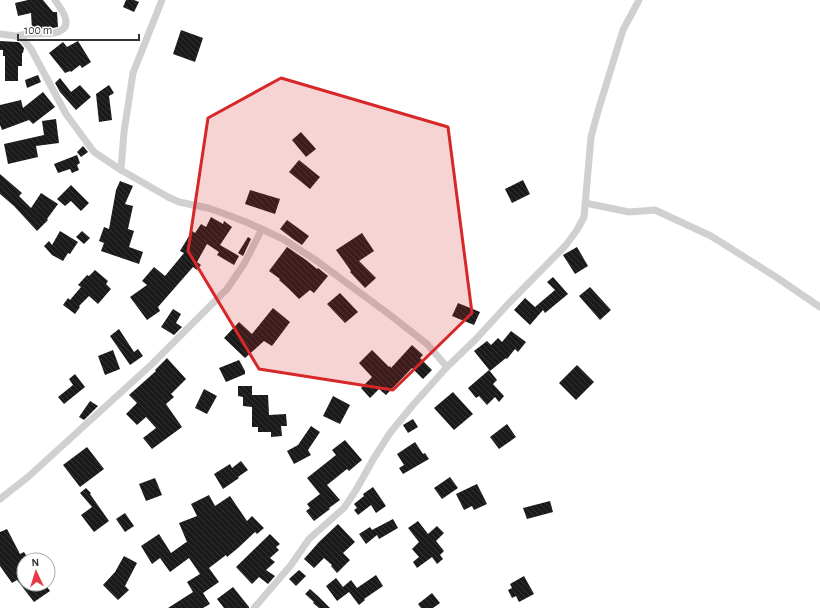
<svg xmlns="http://www.w3.org/2000/svg" width="820" height="608" font-family="'Alegreya Sans',sans-serif">
  <defs>
    <pattern id="building-back-hatch" width="6" height="6" patternUnits="userSpaceOnUse"><rect width="6" height="6" fill="#1a1a1a"/><path d="M-1 5l2 2M0 0l6 6M5-1l2 2" fill="none" stroke="#333"/></pattern>
  </defs>
  <rect width="100%" height="100%" fill="#fff"/>
  <g fill="url(#building-back-hatch)">
    <polygon points="28,0 43,0 53,12 57,12 58,27 53,28 32,29 31,13 18,16 15,3"/>
    <polygon points="126,0 134,0 139,2 134,12 123,7"/>
    <polygon points="181,30 203,38 195,62 173,54"/>
    <polygon points="0,41 18,42 20,43 24,48 23,53 22,53 22,66 18,66 18,81 5,81 5,56 3,56 3,50 0,50"/>
    <polygon points="78,41 91,62 82,68 80,65 71,72 70,71 65,73 49,53 63,42 67,47"/>
    <polygon points="38,75 41,82 27,88 25,80"/>
    <polygon points="60,78 71,92 80,85 91,97 76,110 60,92 55,83"/>
    <polygon points="109,85 114,93 109,96 112,120 99,122 96,94"/>
    <polygon points="43,92 55,107 33,124 29,120 2,130 0,125 0,105 21,100 23,108"/>
    <polygon points="56,119 59,143 36,146 38,157 8,164 4,144 44,135 42,121"/>
    <polygon points="301,132 316,149 306,157 292,140"/>
    <polygon points="83,146 88,152 81,157 77,152"/>
    <polygon points="77,155 80,163 77,165 79,170 72,173 70,169 58,173 54,164"/>
    <polygon points="299,160 320,177 310,189 289,172"/>
    <polygon points="0,174 22,193 19,196 31,208 41,193 58,204 47,219 48,220 37,231 14,206 0,194"/>
    <polygon points="523,180 530,194 512,203 505,189"/>
    <polygon points="120,181 133,186 125,204 133,206 128,229 134,231 129,247 143,252 139,264 101,251 104,243 99,241 104,227 109,229 116,190"/>
    <polygon points="71,185 89,203 81,211 71,201 65,206 57,199"/>
    <polygon points="250,190 280,199 275,214 245,204"/>
    <polygon points="211,217 223,224 224,221 232,227 220,245 239,256 234,265 217,255 219,252 207,244 197,262 201,265 197,270 193,267 158,307 160,311 147,320 130,297 147,285 142,281 154,267 165,276 184,253 180,251 192,231 195,233 201,224 206,227"/>
    <polygon points="287,220 309,236 302,245 293,239 280,229"/>
    <polygon points="60,231 78,242 70,254 68,253 63,261 52,255 44,246 49,241 52,245"/>
    <polygon points="82,231 90,238 84,244 76,237"/>
    <polygon points="362,233 374,251 359,261 376,278 365,288 350,272 351,271 336,250"/>
    <polygon points="248,237 251,239 243,256 238,253"/>
    <polygon points="287,247 306,260 317,269 318,268 328,276 314,293 310,290 299,299 288,288 279,280 280,279 269,271"/>
    <polygon points="577,247 588,266 575,274 563,255"/>
    <polygon points="95,270 108,281 106,284 111,289 98,304 89,296 79,306 80,307 75,314 63,305 68,298 70,300 81,287 78,285 87,275 89,276"/>
    <polygon points="553,277 568,294 545,313 543,310 530,325 514,310 525,298 535,307 555,290 547,282"/>
    <polygon points="590,287 611,310 600,320 579,296"/>
    <polygon points="340,293 358,312 345,323 327,304"/>
    <polygon points="458,303 480,312 474,325 452,316"/>
    <polygon points="273,308 290,322 272,346 264,341 245,358 224,338 239,322 252,334"/>
    <polygon points="173,309 181,314 176,323 182,327 174,335 161,327"/>
    <polygon points="119,329 134,352 138,349 143,356 130,365 110,336"/>
    <polygon points="511,331 526,342 518,352 515,349 507,359 506,358 490,371 474,351 487,341 491,345 498,338 502,342"/>
    <polygon points="412,345 423,355 420,358 432,370 423,379 412,368 386,395 379,389 370,398 361,388 372,377 359,363 372,350 389,367 390,366 391,368"/>
    <polygon points="113,350 120,369 105,375 98,356"/>
    <polygon points="167,358 186,379 171,394 174,397 166,404 182,427 152,449 143,438 156,428 146,417 137,425 126,414 137,403 129,395 156,371 155,370"/>
    <polygon points="239,360 245,371 245,374 226,382 219,368"/>
    <polygon points="577,365 594,382 576,400 559,383"/>
    <polygon points="489,370 497,380 493,384 504,396 499,402 495,397 487,405 479,396 476,398 468,388"/>
    <polygon points="75,374 85,387 64,404 58,397 73,385 69,379"/>
    <polygon points="238,386 252,386 252,395 268,395 269,415 286,414 287,426 281,426 282,436 271,437 271,432 258,432 258,427 252,427 252,407 243,406 243,397 238,396"/>
    <polygon points="204,389 217,396 207,414 195,408"/>
    <polygon points="453,392 473,414 454,430 434,408"/>
    <polygon points="333,396 350,405 340,424 323,416"/>
    <polygon points="90,401 98,406 84,420 79,417"/>
    <polygon points="413,419 418,427 408,433 403,425"/>
    <polygon points="507,424 516,437 499,449 490,437"/>
    <polygon points="311,426 320,432 308,450 311,455 294,464 287,451 298,445"/>
    <polygon points="345,440 362,460 349,471 347,469 327,485 340,500 329,508 330,509 314,521 306,511 310,508 307,504 320,494 307,478 336,455 332,450"/>
    <polygon points="415,442 423,454 425,453 429,459 403,474 399,468 404,465 397,454"/>
    <polygon points="87,447 104,469 80,487 63,465"/>
    <polygon points="241,461 248,470 238,477 239,478 223,489 214,474 230,464 232,468"/>
    <polygon points="450,477 458,488 442,499 434,488"/>
    <polygon points="155,478 162,495 146,501 139,484"/>
    <polygon points="477,484 487,504 474,510 472,506 464,510 456,494"/>
    <polygon points="373,487 386,506 376,513 371,505 358,515 354,510 357,508 354,504 364,496 363,494"/>
    <polygon points="86,488 91,493 90,494 109,521 94,532 81,515 92,507 80,493"/>
    <polygon points="209,495 215,506 230,496 247,521 252,516 264,528 257,534 255,532 238,548 227,557 226,555 209,568 219,582 203,593 210,604 203,608 168,608 193,592 187,582 200,574 189,558 170,572 160,558 152,564 141,546 159,534 171,553 185,543 187,542 179,523 197,516 191,504"/>
    <polygon points="550,501 553,512 527,519 523,508"/>
    <polygon points="125,513 134,526 125,532 116,519"/>
    <polygon points="393,519 398,528 379,539 377,535 366,544 359,534 370,527 372,530"/>
    <polygon points="418,521 428,534 437,526 444,533 436,541 444,551 440,555 443,559 437,564 432,557 417,568 413,562 419,557 412,549 419,542 408,528"/>
    <polygon points="338,524 355,542 343,553 350,560 337,573 331,566 332,565 324,558 314,568 304,559 319,542"/>
    <polygon points="7,529 20,554 24,552 29,560 24,560 24,584 45,584 50,591 34,602 17,580 12,583 0,566 0,532"/>
    <polygon points="270,534 280,544 276,547 279,550 270,558 275,562 266,570 275,576 268,584 259,577 252,584 236,567"/>
    <polygon points="124,556 137,563 125,586 129,590 118,600 103,585 115,572"/>
    <polygon points="299,570 306,576 296,586 289,579"/>
    <polygon points="376,575 383,586 364,599 365,600 359,605 349,592 337,601 326,586 336,578 343,587 351,580 357,588"/>
    <polygon points="524,576 534,594 519,602 516,596 512,598 508,590 512,588 510,584"/>
    <polygon points="233,587 249,607 249,608 224,608 217,599"/>
    <polygon points="310,589 319,597 330,608 319,608 313,603 314,602 305,594"/>
    <polygon points="432,593 440,603 433,608 421,608 418,604"/>
  </g>
  <g fill="none" stroke-linecap="round" stroke-linejoin="round">
    <g stroke="#d0d0d0" stroke-width="7">
      <polyline points="0,34 16,36 23,39 31,49 66,114 94,152 121,170 168,197 179,202 208,208 225,214 246,222 283,239 317,261 390,315 427,344 447,367"/>
      <path d="M 17,36 C 21,35 25,34 29,34 C 40,33 72,38 65,17 C 63,11 58,5 55,0"/>
      <polyline points="121,170 124,132 133,73 162,0"/>
      <polyline points="585,203 629,212 655,210 711,236 776,277 820,307"/>
      <polyline points="0,499 28,477 151,365 227,289 244,264 262,229"/>
      <polyline points="254,608 291,565 309,539 344,508 356,490 374,458 390,433 412,406 447,367 476,339 508,304 566,245 577,230 584,217 591,137 598,111 623,30 639,0"/>
    </g>
  </g>
  <path fill="#d62828" fill-opacity="0.2" stroke="#d62828" stroke-width="3" stroke-linejoin="round" d="M 281,78 L 448,127 L 472,313 L 393,390 L 259,369 L 188,251 L 208,118 Z"/>
  <g transform="translate(36 572) rotate(356)"><circle r="19" fill="#ffffff" stroke="#adadad"/>
  <path d="M0-3L7 15L0 10L-7 15Z" fill="#e63946"/>
  <text y="-6" font-size="11" font-weight="bold" text-anchor="middle" fill="#333333">N</text>
  </g>
  <path d="M18 34v6h121v-6" fill="none" stroke="#333333" stroke-width="2"/>
  <text x="24" y="34" font-size="12" fill="#333333" stroke="#ffffff" stroke-width="3" paint-order="stroke">100 m</text>
</svg>
